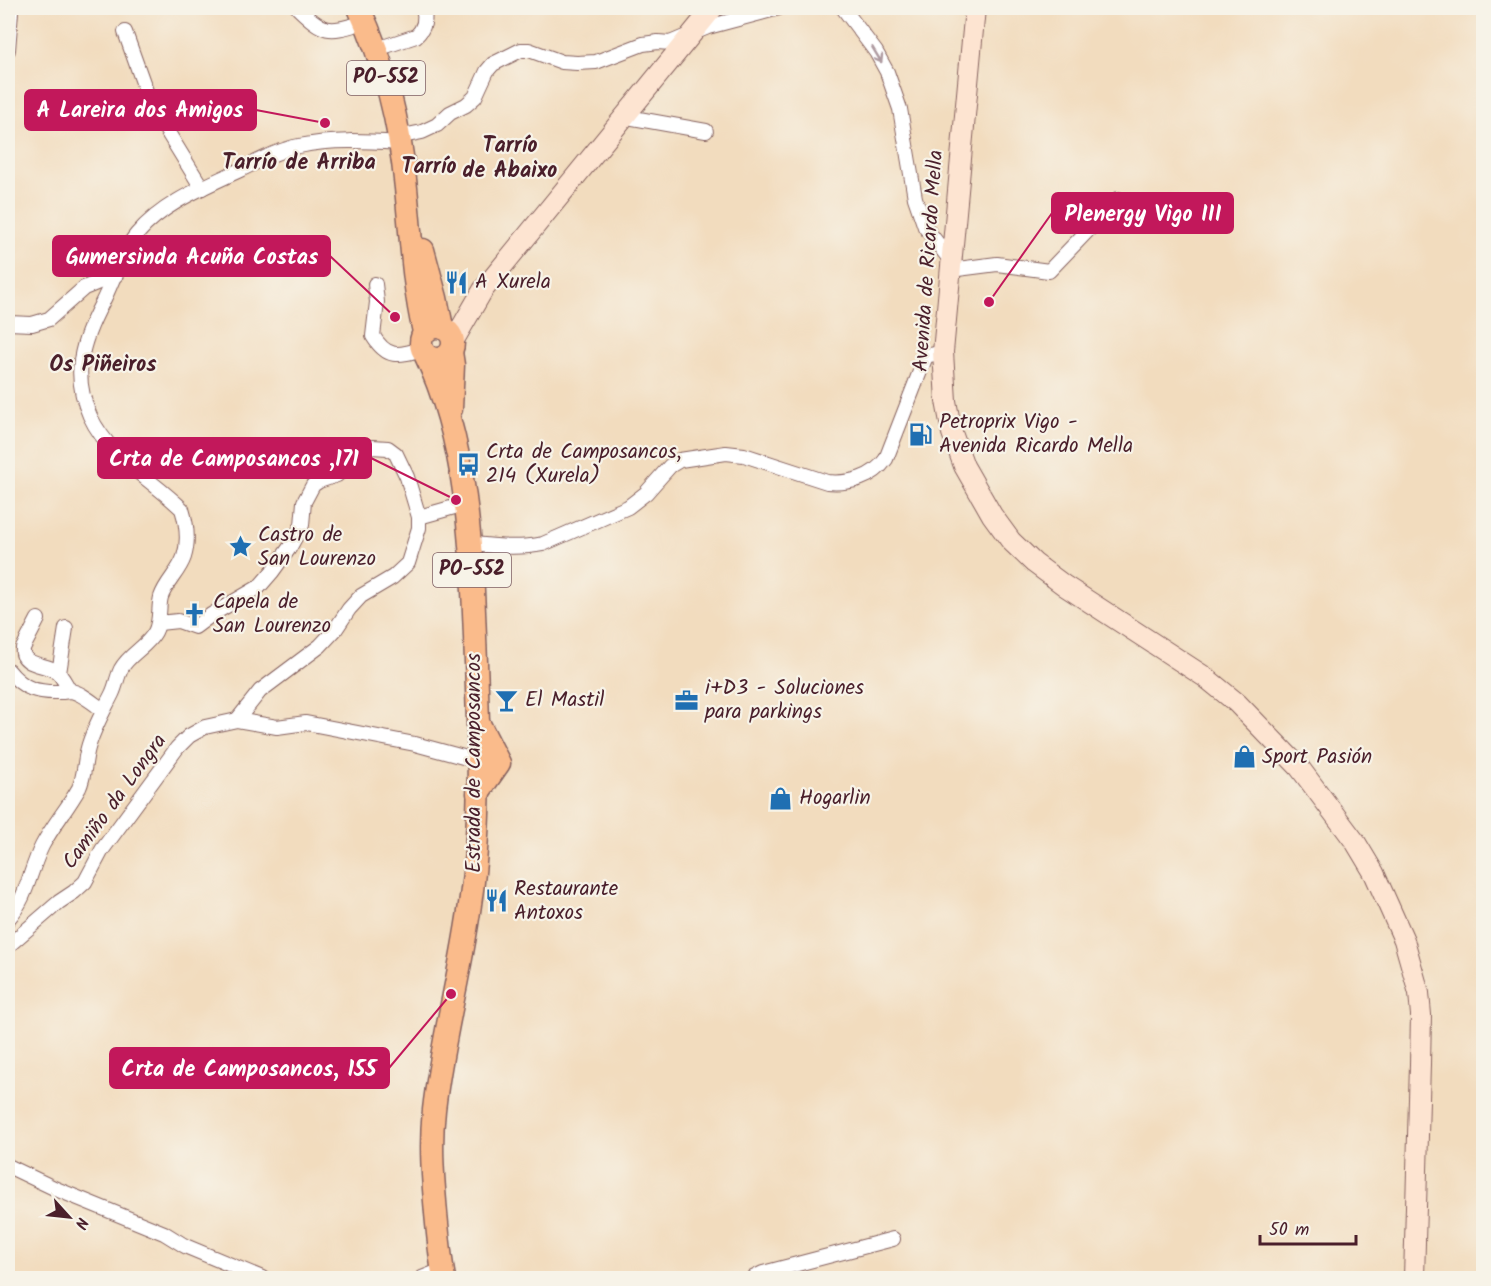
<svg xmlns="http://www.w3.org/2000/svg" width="1491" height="1286" font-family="Kalam,sans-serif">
  <rect width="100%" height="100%" fill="#f7f3e8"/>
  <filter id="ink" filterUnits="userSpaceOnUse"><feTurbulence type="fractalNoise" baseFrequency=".0167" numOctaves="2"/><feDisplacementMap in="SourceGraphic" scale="12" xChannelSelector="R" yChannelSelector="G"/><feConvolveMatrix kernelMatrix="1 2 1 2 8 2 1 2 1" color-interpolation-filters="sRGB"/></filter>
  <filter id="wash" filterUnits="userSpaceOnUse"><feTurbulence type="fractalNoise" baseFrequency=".008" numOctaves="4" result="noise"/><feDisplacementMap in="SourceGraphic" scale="24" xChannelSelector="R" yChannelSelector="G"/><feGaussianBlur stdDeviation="1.35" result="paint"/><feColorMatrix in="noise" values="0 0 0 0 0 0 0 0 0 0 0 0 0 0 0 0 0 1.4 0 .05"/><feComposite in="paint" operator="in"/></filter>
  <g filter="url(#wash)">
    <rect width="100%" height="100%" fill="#f2dcbe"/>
  </g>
  <g filter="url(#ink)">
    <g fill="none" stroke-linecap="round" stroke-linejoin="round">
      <defs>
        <g id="street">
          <path d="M 298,8 C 326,35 329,32 365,22"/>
          <polyline points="843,8 876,52 887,72 900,109 915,198 925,227 951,261"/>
          <polyline points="125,32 151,105 202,188"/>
          <path d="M 377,49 L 416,36 C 425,28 426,18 423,8"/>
          <polyline points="8,50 11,12"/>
          <polyline points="627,112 633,118 706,131"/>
          <polyline points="74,118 105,115 151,105"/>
          <polyline points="398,137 422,132 437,125 450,113 466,105 475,97 487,71 493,64 521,50 529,50 562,62 577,63 596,62 643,44 658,42 670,43 708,27 779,8"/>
          <polyline points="950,270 997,264 1049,271 1118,199"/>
          <path d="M 375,284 L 377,302 L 373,336 C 387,359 398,356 422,349"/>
          <polyline points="8,323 32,324 49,319 84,288 116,275"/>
          <polyline points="419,517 465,504"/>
          <path d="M 470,543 C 494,547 519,549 543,544 L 628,507 L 646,493 L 670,466 L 680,460 L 726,453 L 744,455 L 827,482 C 850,484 873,478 886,459 L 926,356 L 943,352"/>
          <path d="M 38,619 L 23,648 C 20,666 46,664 56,671 C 62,675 66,685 70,691"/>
          <polyline points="159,623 178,621 195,627 211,615 259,587 272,572 290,547 302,525 304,502 313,485 319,481 337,475 365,451 372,447 388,448 396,454 407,477 419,517 419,528 408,563 393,577 361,596 349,609 335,630 320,646 260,691 237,720"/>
          <path d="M 8,670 C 23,689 37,693 61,692 C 64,692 67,691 70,691 C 81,692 94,704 103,710"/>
          <polyline points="59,673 66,628"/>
          <path d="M 8,919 C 28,896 29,872 42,846 C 53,825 68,808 79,788 C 85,775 84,762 88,748 C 93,729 103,712 112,694 C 116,686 117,677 121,669 C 129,654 147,647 155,632 C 161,621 158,608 161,597 C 166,582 179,572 184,557 C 189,541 187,525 182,509 C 150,478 109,457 90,416 C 71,374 82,341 102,303 C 113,282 121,253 137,234 C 163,203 204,187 240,170 C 259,161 278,150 299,146 C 332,139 366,141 399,143"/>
          <polyline points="8,946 59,902 74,892 85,882 102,850 177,748 189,736 205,727 237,720 277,727 306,723 415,744 478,761"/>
          <polyline points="8,1166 56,1189 164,1233 185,1246 262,1278"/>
          <polyline points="422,1278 442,1270"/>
          <polyline points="753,1278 763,1273 893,1239"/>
        </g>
        <g id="secondary">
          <polyline points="975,8 943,352 946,401 952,433 964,466 992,515 1011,541 1034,563 1065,586 1205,677 1237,703 1299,767 1356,843 1374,873 1404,940 1419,993 1421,1015 1420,1064 1414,1278"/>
          <polyline points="454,340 483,290 713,8"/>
        </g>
        <g id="primary">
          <path d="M 359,8 C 385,64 400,126 406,188 C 411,236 413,285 424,332"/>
          <polyline points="423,250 436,298 442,327"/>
          <circle cx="437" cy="343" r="16"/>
          <polyline points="451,352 453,365 451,409"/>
          <path d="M 425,354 C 470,446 472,561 476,662 C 479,740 482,820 471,897 C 462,969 442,1038 434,1110 C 430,1145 433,1179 436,1213 C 438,1235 440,1257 444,1278"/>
          <polyline points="478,793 499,763 480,726"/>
        </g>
      </defs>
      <use href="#street" stroke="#85615e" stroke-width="16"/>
      <use href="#secondary" stroke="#85615e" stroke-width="22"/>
      <use href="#primary" stroke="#85615e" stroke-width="25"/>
      <use href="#street" stroke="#fff" stroke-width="14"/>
      <use href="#secondary" stroke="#fde4d1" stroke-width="20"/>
      <use href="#primary" stroke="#fabb8b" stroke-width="22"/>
    </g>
    <defs><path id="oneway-shaft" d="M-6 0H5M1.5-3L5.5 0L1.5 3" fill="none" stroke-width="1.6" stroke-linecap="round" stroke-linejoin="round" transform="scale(1.5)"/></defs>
    <use stroke="#ae9aa0" href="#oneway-shaft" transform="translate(877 55) rotate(59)"/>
  </g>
  <defs>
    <symbol id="restaurant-bare" viewBox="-9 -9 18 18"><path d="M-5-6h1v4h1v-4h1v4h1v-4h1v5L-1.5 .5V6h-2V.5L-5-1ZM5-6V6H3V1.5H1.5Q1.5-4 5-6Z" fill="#1f6fb2" stroke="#f7f3e8" stroke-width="2.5" paint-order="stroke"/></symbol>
    <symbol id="fuel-bare" viewBox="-9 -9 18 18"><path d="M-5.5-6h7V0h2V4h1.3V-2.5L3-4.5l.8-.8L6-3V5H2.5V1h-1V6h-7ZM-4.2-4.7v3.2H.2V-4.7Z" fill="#1f6fb2" stroke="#f7f3e8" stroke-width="2.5" paint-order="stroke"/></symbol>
    <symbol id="bus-bare" viewBox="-9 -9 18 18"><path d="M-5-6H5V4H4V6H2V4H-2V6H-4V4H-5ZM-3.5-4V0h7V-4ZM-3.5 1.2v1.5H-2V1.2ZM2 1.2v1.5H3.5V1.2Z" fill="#1f6fb2" stroke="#f7f3e8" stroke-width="2.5" paint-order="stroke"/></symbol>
    <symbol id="sight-bare" viewBox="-9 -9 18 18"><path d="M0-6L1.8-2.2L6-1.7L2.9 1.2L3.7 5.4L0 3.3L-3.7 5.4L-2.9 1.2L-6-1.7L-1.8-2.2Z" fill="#1f6fb2" stroke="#f7f3e8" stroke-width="2.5" paint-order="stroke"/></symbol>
    <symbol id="church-bare" viewBox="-9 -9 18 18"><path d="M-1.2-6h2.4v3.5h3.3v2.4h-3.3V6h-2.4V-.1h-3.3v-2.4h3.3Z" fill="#1f6fb2" stroke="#f7f3e8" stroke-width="2.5" paint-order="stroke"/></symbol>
    <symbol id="bar-bare" viewBox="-9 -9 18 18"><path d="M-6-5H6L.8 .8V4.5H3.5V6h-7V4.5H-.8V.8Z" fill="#1f6fb2" stroke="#f7f3e8" stroke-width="2.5" paint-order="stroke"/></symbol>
    <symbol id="office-bare" viewBox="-9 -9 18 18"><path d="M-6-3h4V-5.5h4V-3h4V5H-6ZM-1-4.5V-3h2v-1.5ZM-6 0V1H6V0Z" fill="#1f6fb2" stroke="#f7f3e8" stroke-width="2.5" paint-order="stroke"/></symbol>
    <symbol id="shop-bare" viewBox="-9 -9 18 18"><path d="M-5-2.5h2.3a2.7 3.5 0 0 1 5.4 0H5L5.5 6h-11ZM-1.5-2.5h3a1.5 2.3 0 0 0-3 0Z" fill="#1f6fb2" stroke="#f7f3e8" stroke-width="2.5" paint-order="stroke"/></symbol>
  </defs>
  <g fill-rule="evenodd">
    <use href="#restaurant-bare" x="440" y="266" width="33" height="33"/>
    <use href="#fuel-bare" x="904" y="418" width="33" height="33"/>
    <use href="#bus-bare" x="452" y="448" width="33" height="33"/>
    <use href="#sight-bare" x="224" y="530" width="33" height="33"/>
    <use href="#church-bare" x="178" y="598" width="33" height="33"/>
    <use href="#bar-bare" x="490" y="684" width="33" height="33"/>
    <use href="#office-bare" x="670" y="684" width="33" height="33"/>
    <use href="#shop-bare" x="1228" y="740" width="33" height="33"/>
    <use href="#shop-bare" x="764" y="782" width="33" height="33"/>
    <use href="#restaurant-bare" x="480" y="884" width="33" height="33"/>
  </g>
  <g text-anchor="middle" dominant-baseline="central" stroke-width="4.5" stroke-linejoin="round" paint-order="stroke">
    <g fill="#f7f3e8" stroke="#7e5f64" stroke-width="1.5">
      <rect x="347" y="61" width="78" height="34" rx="4.5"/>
      <rect x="433" y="553" width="78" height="34" rx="4.5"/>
    </g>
    <g font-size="20" font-weight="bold" fill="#4a1f2b">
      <text x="386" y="78">PO-552</text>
      <text x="472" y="570">PO-552</text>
    </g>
    <g font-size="21" fill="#4a1f2b" stroke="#f7f3e8">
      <text transform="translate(929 261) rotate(-86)">Avenida de Ricardo Mella</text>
      <text transform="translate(474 763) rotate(-90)">Estrada de Camposancos</text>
      <text transform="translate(115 802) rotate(-54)">Camiño da Longra</text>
    </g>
    <g font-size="21" fill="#4a1f2b" stroke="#f7f3e8" text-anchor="start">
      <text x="475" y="282">A Xurela</text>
      <text x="939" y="422">Petroprix Vigo -<tspan x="939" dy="24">Avenida Ricardo Mella</tspan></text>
      <text x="486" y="452">Crta de Camposancos,<tspan x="486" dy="24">214 (Xurela)</tspan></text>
      <text x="258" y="535">Castro de<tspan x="258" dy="24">San Lourenzo</tspan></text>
      <text x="213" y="602">Capela de<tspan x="213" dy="24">San Lourenzo</tspan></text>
      <text x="705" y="688">i+D3 - Soluciones<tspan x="705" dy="24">para parkings</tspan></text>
      <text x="525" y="700">El Mastil</text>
      <text x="1262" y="757">Sport Pasión</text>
      <text x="799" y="798">Hogarlin</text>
      <text x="514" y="889">Restaurante<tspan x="514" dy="24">Antoxos</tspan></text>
    </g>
    <g font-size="22" font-weight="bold" fill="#4a1f2b" stroke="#f7f3e8">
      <text x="510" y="146">Tarrío<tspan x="510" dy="25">de Abaixo</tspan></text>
      <text x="299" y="163">Tarrío de Arriba</text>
      <text x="429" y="167">Tarrío</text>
      <text x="103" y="365">Os Piñeiros</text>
    </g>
  </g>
  <path fill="none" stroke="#c2185b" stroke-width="2" d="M325 123L256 110M989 302L1052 213M395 317L330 256M456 500L371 458M451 994L389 1068"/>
  <g fill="#c2185b" stroke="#f7f3e8" stroke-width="2">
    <circle cx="325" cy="123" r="6"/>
    <circle cx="989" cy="302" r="6"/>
    <circle cx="395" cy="317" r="6"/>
    <circle cx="456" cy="500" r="6"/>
    <circle cx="451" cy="994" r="6"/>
  </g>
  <g fill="#c2185b" stroke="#c2185b" stroke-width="2">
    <rect x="25" y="90" width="231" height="40" rx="6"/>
    <rect x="1052" y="193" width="181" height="40" rx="6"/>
    <rect x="53" y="236" width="277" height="40" rx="6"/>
    <rect x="98" y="438" width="273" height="40" rx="6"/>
    <rect x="110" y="1048" width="279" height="40" rx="6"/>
  </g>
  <g font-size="22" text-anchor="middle" font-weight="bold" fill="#fff">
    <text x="140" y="117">A Lareira dos Amigos</text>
    <text x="1143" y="221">Plenergy Vigo III</text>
    <text x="192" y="264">Gumersinda Acuña Costas</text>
    <text x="234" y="466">Crta de Camposancos ,171</text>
    <text x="249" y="1076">Crta de Camposancos, 155</text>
  </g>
  <rect width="1491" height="1286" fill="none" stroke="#f7f3e8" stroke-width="30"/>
  <g transform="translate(69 1217) rotate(117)" stroke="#f7f3e8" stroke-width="4.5" paint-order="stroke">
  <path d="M0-4.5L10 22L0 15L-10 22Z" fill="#4a1f2b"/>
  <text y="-9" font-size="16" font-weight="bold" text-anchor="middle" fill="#4a1f2b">N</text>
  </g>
  <path d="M1260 1235v9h96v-9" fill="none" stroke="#4a1f2b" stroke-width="3"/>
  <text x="1269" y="1235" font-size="18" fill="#4a1f2b" stroke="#f7f3e8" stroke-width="4.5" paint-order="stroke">50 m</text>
</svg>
